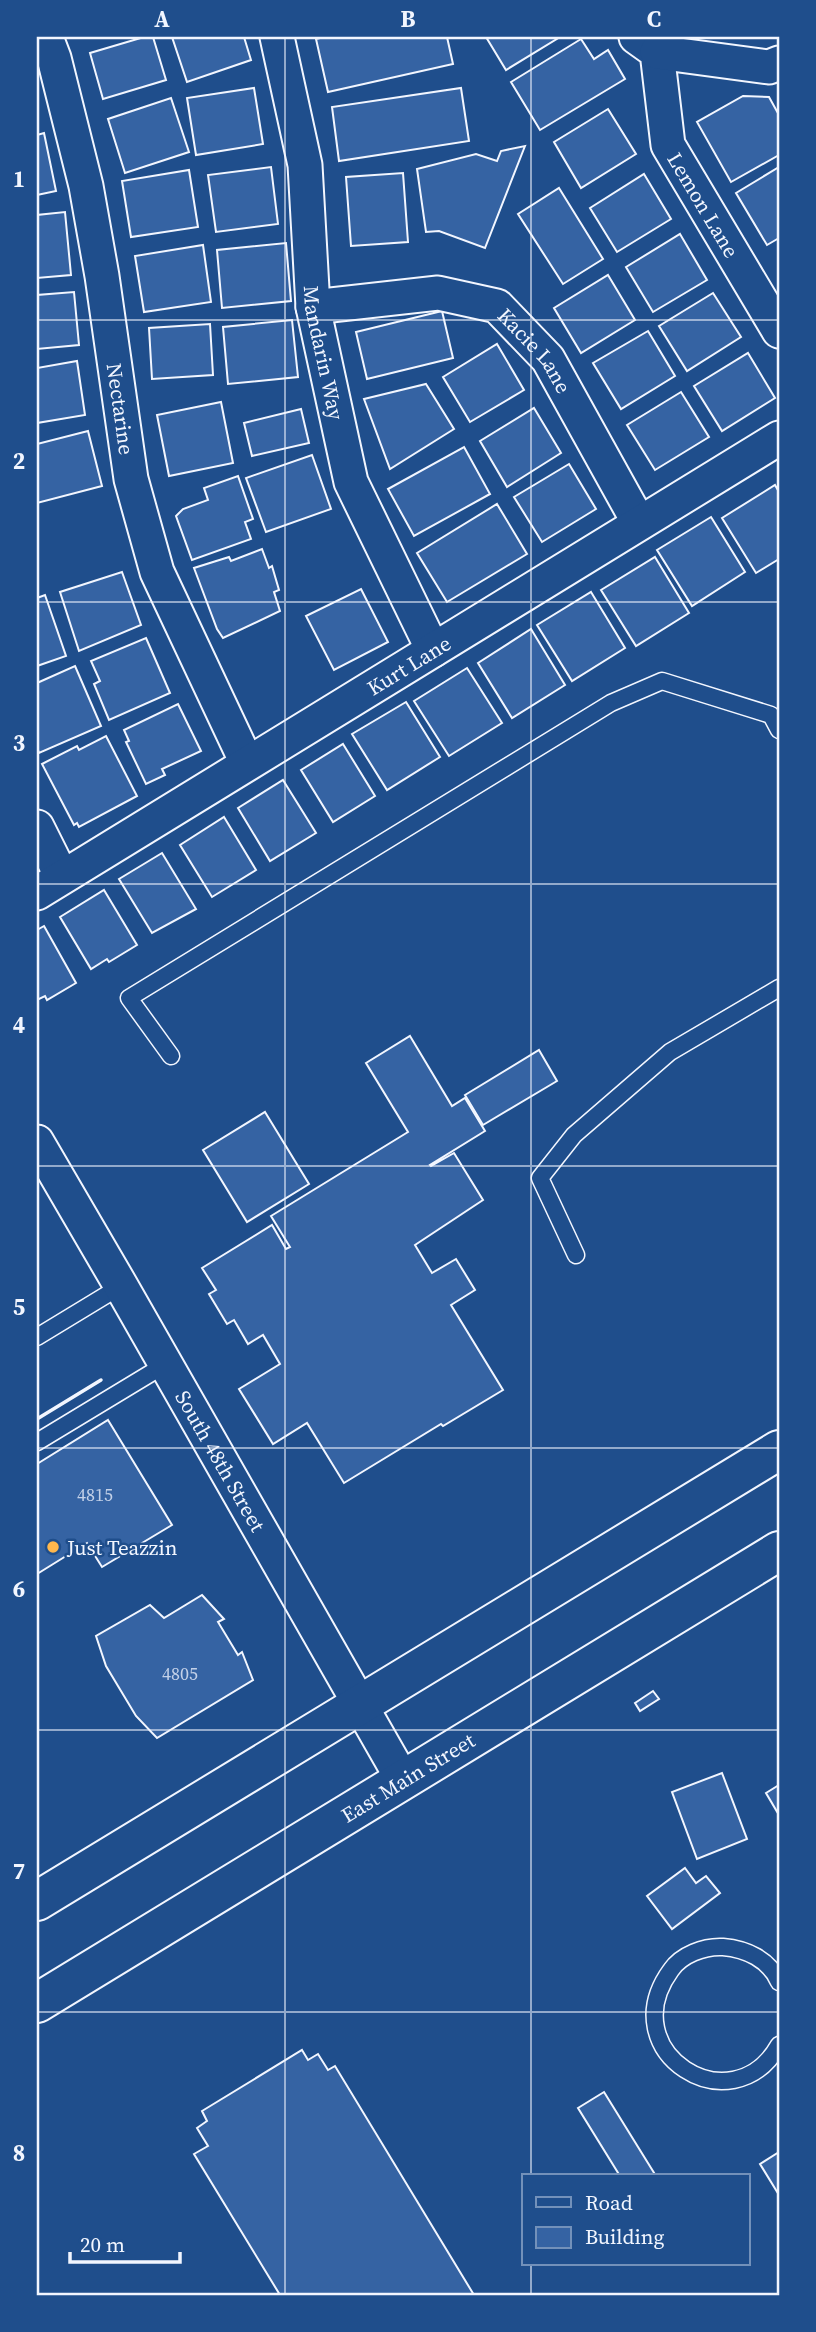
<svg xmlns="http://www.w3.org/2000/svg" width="816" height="2332" font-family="'Source Serif 4',serif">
  <rect width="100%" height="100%" fill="#1f4e8c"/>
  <g fill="#3563a3" stroke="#f2f6ff" stroke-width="2">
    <polygon points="144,37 153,37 166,80 103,99 90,53"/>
    <polygon points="172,37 244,37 251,60 187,82"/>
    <polygon points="324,37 447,37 453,64 328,92 316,39"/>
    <polygon points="486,37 560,37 506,70"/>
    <polygon points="581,39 594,59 608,50 625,79 540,130 511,82"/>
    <polygon points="254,88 263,144 196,155 187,98"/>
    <polygon points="461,88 469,141 339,161 332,107"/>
    <polygon points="743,96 769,97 779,115 779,155 731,182 697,122"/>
    <polygon points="171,98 189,152 125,173 108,119"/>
    <polygon points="608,109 636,154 581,188 554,142"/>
    <polygon points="44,133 56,191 37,195 37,135"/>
    <polygon points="525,146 485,248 439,231 426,232 417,169 476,154 497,161 501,151"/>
    <polygon points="271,167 278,224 216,232 208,175"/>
    <polygon points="779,167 779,238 767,245 736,193"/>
    <polygon points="189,170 198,227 131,237 122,181"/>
    <polygon points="403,173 408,242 351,246 346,177"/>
    <polygon points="644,174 671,219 617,252 590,208"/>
    <polygon points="559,188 603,259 563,284 518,214"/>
    <polygon points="65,212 71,275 37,278 37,215"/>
    <polygon points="680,234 707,280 653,312 626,267"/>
    <polygon points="286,243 291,301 222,308 217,250"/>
    <polygon points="203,245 211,302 144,312 135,256"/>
    <polygon points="608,275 635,320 581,353 554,308"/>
    <polygon points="74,292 79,345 37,349 37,295"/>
    <polygon points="713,293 741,337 687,371 659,326"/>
    <polygon points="442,311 453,358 367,379 356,332"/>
    <polygon points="292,320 298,377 228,384 223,327"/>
    <polygon points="210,324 213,375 152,379 149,328"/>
    <polygon points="648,331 675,376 621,409 593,363"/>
    <polygon points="497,344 524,390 470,422 443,377"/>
    <polygon points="748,353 775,398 722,431 694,386"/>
    <polygon points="77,361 85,415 37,423 37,368"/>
    <polygon points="426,384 454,429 390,469 364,399"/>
    <polygon points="681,392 709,437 655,470 627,425"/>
    <polygon points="221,402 233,463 169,476 157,415"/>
    <polygon points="534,408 561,453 507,487 480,441"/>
    <polygon points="301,409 309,443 252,456 244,423"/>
    <polygon points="88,431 102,486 37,503 37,444"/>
    <polygon points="464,447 490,494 414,536 388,489"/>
    <polygon points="312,455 331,509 266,532 246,478"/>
    <polygon points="569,464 596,509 542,542 514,497"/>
    <polygon points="238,476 253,519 245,522 251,539 192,560 176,516 183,509 208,500 204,488"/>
    <polygon points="775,485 779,492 779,559 756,573 722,518"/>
    <polygon points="497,504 527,554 447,602 417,553"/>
    <polygon points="711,517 745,572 692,606 657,550"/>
    <polygon points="262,549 269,568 272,566 279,590 274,592 280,611 223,638 217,629 194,568 229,557 231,561"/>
    <polygon points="655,557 689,613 636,646 601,590"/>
    <polygon points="122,572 141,625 79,651 60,592"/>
    <polygon points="361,589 388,642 334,670 306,616"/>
    <polygon points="591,592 625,648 572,681 537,625"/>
    <polygon points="45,595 66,656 37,666 37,598"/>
    <polygon points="531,629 565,685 512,718 478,663"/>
    <polygon points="146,638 170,693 109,720 94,684 100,681 91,661"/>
    <polygon points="75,666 101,726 39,753 37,747 37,683"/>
    <polygon points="467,668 502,723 449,756 414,701"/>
    <polygon points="406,702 440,757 387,790 352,734"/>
    <polygon points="178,704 201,751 162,769 165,775 146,784 126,742 129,741 124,730"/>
    <polygon points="106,736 137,796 79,827 77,823 74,825 42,764 77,746 79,750"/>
    <polygon points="343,744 375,796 333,822 301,770"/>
    <polygon points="283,780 316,833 270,861 238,808"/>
    <polygon points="224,817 256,870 212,897 180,845"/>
    <polygon points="162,853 196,909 152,933 119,879"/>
    <polygon points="104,890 137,945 109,962 107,959 91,969 60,917"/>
    <polygon points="44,926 76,983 47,1000 45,996 37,1000 37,930"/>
    <polygon points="410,1036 452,1106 465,1098 485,1131 430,1165 431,1166 454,1153 483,1200 415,1245 432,1273 456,1259 475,1290 451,1305 503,1390 443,1426 441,1424 344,1483 307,1423 273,1444 239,1389 280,1364 263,1335 248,1344 234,1320 227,1324 209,1294 216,1290 202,1268 272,1225 286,1249 290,1247 271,1216 408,1132 366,1063"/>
    <polygon points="539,1050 557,1081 483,1125 465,1095"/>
    <polygon points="265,1112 309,1184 247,1222 203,1150"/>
    <polygon points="108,1420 172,1525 102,1567 87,1543 37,1574 37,1464"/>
    <polygon points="202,1595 224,1619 218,1622 238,1655 242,1652 253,1680 157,1738 136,1716 106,1666 96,1636 150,1605 164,1618"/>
    <polygon points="653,1691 659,1699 640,1711 635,1703"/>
    <polygon points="722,1773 747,1839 697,1859 672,1792"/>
    <polygon points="779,1785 779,1815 766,1793"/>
    <polygon points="685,1868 696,1883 706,1876 720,1893 672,1929 647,1896"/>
    <polygon points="302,2050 308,2060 318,2054 328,2070 335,2066 474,2295 280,2295 194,2154 208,2146 197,2128 207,2121 202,2111"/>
    <polygon points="604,2092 656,2176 620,2176 578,2108"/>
    <polygon points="779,2152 779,2195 760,2164"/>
  </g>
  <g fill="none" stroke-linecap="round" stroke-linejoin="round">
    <defs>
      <g id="service">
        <polyline points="171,1056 129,998 611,703 662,681 771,715 779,730"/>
        <polyline points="576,1255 540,1178 574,1135 670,1052 779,988"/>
        <polyline points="37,1337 121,1286"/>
        <polyline points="37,1442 166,1364"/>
        <path d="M 779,1982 C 769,1959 746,1949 723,1947 C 704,1946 681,1955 671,1970 C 611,2052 732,2128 779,2045"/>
      </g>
      <g id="minor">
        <path id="s1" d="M 46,37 L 54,58 L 86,186 L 102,276 L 131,479 L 157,572 L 247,763"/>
        <path id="s2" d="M 277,37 L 305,165 L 313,307 L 351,482 L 433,650"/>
        <path id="s3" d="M 636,37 L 657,52 L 668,145 L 779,331"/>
        <polyline points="657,52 769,67 779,63"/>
        <path id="s4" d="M 313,307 L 438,293 L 497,306 L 548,359 L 639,523"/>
        <polyline points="37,827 62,877"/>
        <path id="s5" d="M 37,893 L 779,438"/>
        <path id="s6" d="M 37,1142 L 121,1286 L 403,1780"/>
      </g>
      <g id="primary">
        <polyline points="37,1901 779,1450"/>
        <path id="s7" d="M 37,2003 L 779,1551"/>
      </g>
    </defs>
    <use href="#service" stroke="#f2f6ff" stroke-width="19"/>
    <use href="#minor" stroke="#f2f6ff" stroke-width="37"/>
    <use href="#primary" stroke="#f2f6ff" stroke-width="42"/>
    <use href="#service" stroke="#1f4e8c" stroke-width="16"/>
    <use href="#minor" stroke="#1f4e8c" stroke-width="33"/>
    <use href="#primary" stroke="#1f4e8c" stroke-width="38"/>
    <polyline stroke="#f2f6ff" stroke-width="3.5" points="37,1419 101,1380"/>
  </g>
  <path fill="none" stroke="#f2f6ff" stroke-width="2" stroke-opacity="0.55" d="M 285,37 L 285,2295M 531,37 L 531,2176M 37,320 L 779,320M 37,602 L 779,602M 37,884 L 779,884M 37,1166 L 779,1166M 37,1448 L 779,1448M 37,1730 L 779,1730M 37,2012 L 779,2012M 531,2264 L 531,2295"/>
  <circle fill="#ffb74d" stroke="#1f4e8c" stroke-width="2.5" cx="53" cy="1547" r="7"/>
  <g text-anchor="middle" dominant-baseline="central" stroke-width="5" stroke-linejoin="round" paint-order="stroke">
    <g font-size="18" fill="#c3d1e8">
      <text x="95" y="1494">4815</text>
      <text x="180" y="1673">4805</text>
    </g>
    <g font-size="21" fill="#f2f6ff" stroke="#1f4e8c">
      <text stroke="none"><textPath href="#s3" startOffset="189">Lemon Lane</textPath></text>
      <text stroke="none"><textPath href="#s2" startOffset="320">Mandarin Way</textPath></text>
      <text stroke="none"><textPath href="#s4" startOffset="245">Kacie Lane</textPath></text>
      <text stroke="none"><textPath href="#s1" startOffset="380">Nectarine</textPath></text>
      <text stroke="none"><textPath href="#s5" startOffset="436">Kurt Lane</textPath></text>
      <text stroke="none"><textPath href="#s6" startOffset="368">South 48th Street</textPath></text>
      <text stroke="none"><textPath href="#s7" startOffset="434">East Main Street</textPath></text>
    </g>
    <g font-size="21" fill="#f2f6ff" stroke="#1f4e8c" text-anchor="start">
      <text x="67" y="1547">Just Teazzin</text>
    </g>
  </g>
  <rect width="816" height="2332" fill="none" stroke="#1f4e8c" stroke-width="77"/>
  <rect x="522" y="2174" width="228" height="91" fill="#1f4e8c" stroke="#7391ba" stroke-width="2"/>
  <rect x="536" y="2197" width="35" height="10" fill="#1f4e8c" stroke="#7391ba" stroke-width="2"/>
  <text x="585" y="2210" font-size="21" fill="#f2f6ff">Road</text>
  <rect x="536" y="2227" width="35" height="21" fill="#3563a3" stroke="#7391ba" stroke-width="2"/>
  <text x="585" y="2244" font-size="21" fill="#f2f6ff">Building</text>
  <path d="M70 2252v10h110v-10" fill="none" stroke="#f2f6ff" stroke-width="3.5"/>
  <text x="80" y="2252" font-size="21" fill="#f2f6ff" stroke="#1f4e8c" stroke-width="5" paint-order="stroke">20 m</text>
  <rect x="38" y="38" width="740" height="2256" fill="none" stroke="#f2f6ff" stroke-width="2.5"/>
  <g font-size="23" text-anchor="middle" font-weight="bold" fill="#f2f6ff">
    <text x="162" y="27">A</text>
    <text x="408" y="27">B</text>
    <text x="654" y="27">C</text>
    <text x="19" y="187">1</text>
    <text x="19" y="469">2</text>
    <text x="19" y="751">3</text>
    <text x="19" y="1033">4</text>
    <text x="19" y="1315">5</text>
    <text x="19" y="1597">6</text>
    <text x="19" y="1879">7</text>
    <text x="19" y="2161">8</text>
  </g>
</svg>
